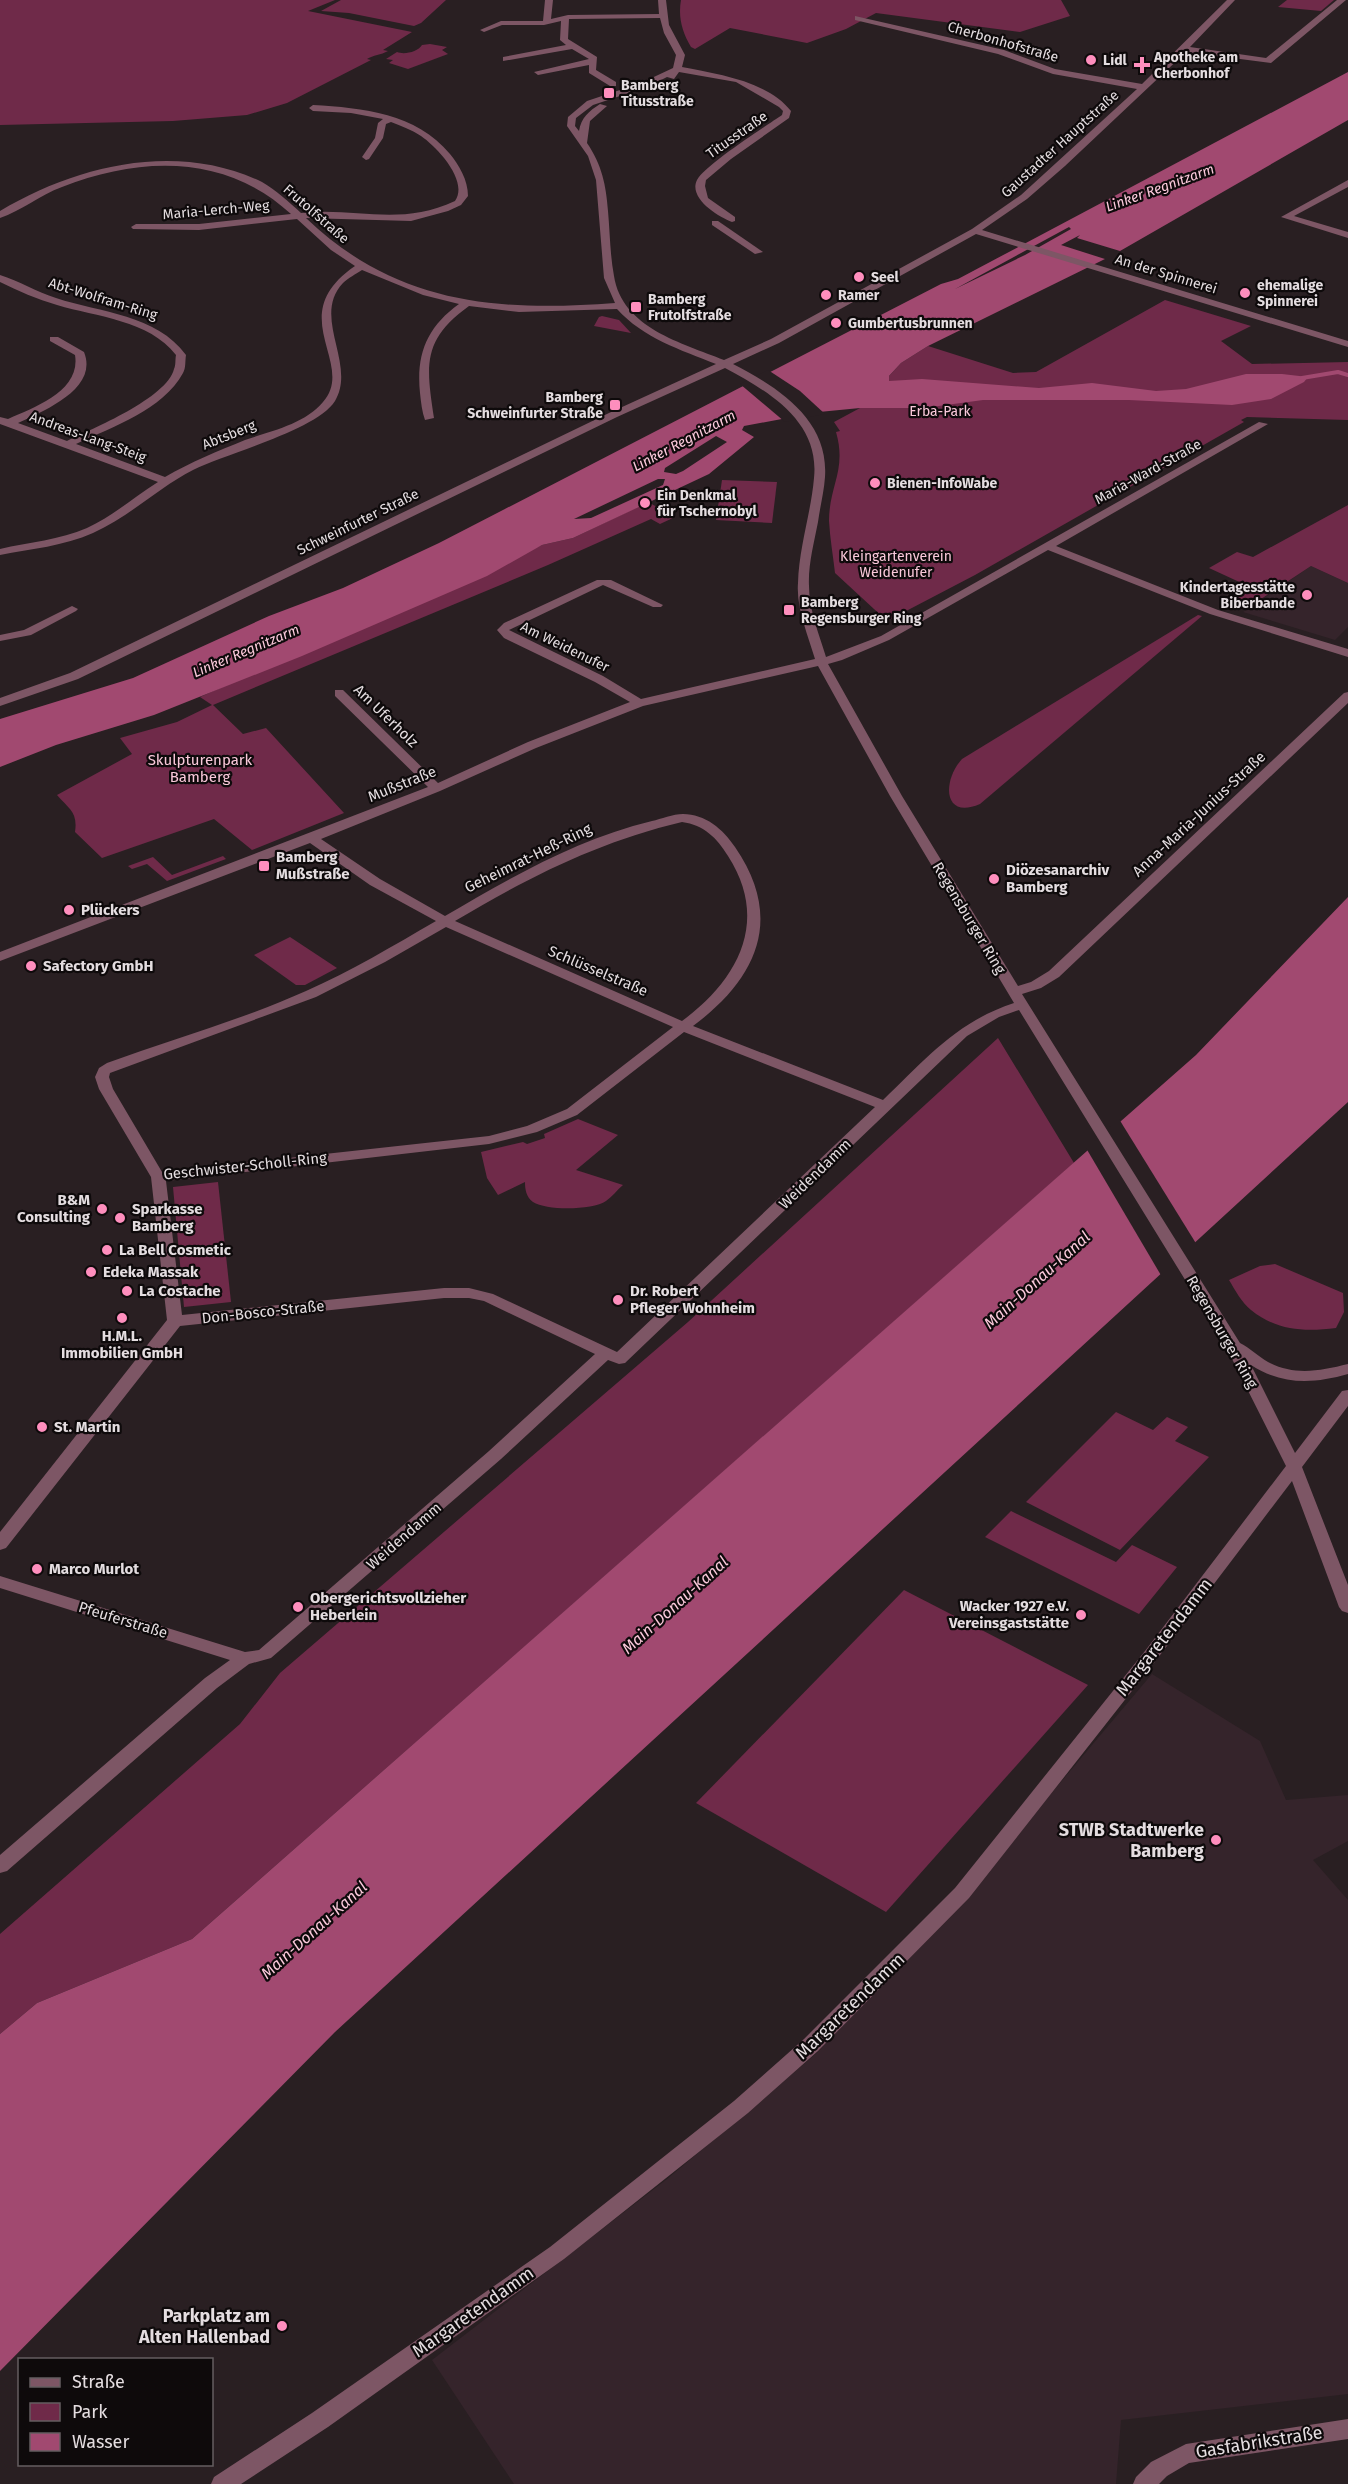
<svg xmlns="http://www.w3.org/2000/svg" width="1348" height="2484" font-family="'Fira Sans',sans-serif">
  <rect width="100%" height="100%" fill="#291f22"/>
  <g fill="#35242b">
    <polygon points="1311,566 1348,583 1348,627 1335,640 1243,612"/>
    <polygon points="1152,1674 1260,1741 1286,1800 1348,1795 1348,1841 1313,1860 1348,1900 1348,2394 1121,2420 1116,2484 514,2484 432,2360 667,2179 818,2052 989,1867"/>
  </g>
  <g fill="#6f2a49">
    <path d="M 0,0 L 335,0 L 308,11 L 412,32 L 383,50 L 388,51 C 381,55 373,55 367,59 L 371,60 L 287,103 L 247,115 L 173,121 L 0,125 Z"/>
    <polygon points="341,0 446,0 421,23 414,26 349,13 321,11"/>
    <path d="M 681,0 L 1061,0 L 1070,16 L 1020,32 L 876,13 L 846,29 L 807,43 L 730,28 L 695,49 L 691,47 C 682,32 678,17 681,0 Z"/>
    <polygon points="1287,0 1334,0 1321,11 1278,7"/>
    <path d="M 430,44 L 447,47 L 442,50 L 448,54 L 408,69 L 389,63 L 393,60 L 386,59 L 397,52 C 404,55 418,52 422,45 Z"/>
    <path d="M 1165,300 L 1251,326 L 1221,341 L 1252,364 L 1348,362 L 1348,420 L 1247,417 L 1241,420 L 1244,422 L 975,575 L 887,621 L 835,573 C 833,556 830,538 829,521 C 829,486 847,470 836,432 L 840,431 L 834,422 L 860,408 L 901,363 L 928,346 L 1013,373 L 1036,372 Z"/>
    <polygon points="602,316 619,320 631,333 594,326 599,317"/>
    <polygon points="722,480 777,482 772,523 716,520"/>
    <path d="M 648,502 L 675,517 L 660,524 L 651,519 L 548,565 L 213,705 L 243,734 L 266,728 L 344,813 L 252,850 L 214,819 L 102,858 L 75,832 C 78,812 69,809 57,795 L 132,754 L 120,738 L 177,722 L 212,705 L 200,697 L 542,545 L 573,538 Z"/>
    <polygon points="1348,505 1348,583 1311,566 1249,607 1229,598 1248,586 1209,568 1237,552 1253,557"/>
    <path d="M 1198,615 L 1202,616 L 980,804 C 943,820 942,781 962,759 Z"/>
    <polygon points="223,856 226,859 167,881 147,864 132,869 128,866 153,857 172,875"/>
    <polygon points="290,937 337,968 305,985 296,985 254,955"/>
    <polygon points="998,1038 1074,1163 192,1939 37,2003 0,2034 0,1934 240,1724 280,1673 688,1322"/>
    <path d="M 578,1119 L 618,1135 L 576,1170 L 623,1185 C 617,1190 612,1197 606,1201 C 593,1210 547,1211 533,1202 C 526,1197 525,1189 525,1182 L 498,1195 L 487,1178 L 481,1152 L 523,1142 L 527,1144 L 545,1138 L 544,1134 Z"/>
    <polygon points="218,1182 231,1302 184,1307 173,1187"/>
    <path d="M 1275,1264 L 1343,1293 L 1344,1312 L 1336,1328 C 1305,1332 1277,1331 1251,1310 C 1242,1303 1235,1290 1229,1280 L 1260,1266 Z"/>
    <polygon points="1116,1412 1153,1430 1167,1417 1188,1427 1175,1441 1209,1457 1120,1550 1026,1502"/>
    <polygon points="1011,1511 1116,1562 1132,1545 1177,1567 1139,1614 985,1537"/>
    <polygon points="904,1590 1088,1685 886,1912 696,1803"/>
  </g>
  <g fill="#a14970" fill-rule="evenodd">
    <path d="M 1348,72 L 1348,120 L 1120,251 L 1077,238 L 1080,235 L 1061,245 L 1105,259 L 928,346 L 901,363 L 889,376 L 889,381 L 922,379 L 1039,388 L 1092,383 L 1156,391 L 1186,389 L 1246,374 L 1282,374 L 1308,377 L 1304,382 L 1271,399 L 1232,405 L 1129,400 L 983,400 L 924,408 L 860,408 L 819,412 L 744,426 L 742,430 L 754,437 L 709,474 L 573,538 L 542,545 L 487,576 L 302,656 L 154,715 L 56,745 L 0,767 L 0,719 L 133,678 L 269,616 L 343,588 L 439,543 L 941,284 L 958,279 ZM 1069,227 L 1071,229 L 1025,255 L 955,289 ZM 716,436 L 727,442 L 683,471 L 676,474 L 664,472 L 665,468 ZM 658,479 L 665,479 L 663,485 L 591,518 L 574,519 Z"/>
    <polygon points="1348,897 1348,1102 335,2032 0,2371 0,2034 37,2003 192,1939 1196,1055"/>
  </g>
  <g fill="#291f22">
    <polygon points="768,370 800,391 825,414 785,422 740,384"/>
    <polygon points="1119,1119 1197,1245 1162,1277 1086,1148"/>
  </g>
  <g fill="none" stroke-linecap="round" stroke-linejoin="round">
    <polyline stroke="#a14970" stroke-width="4" points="1302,378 1338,372 1348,375"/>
    <g fill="#7d5665" fill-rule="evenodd">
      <path d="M 545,0 L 553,0 L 551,19 L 568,15 L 659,14 L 658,0 L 666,0 L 669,25 L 685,55 L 682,67 C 717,74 768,81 791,111 L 789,118 L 731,159 L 706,180 L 705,186 L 708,198 L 735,217 L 735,221 L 732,222 C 718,217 688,198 697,180 C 705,165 766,126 782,115 L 783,111 L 779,107 L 736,82 L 679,72 L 674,79 L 667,77 L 647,87 L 593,105 L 576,118 L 575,126 L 579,131 C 581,118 589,111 600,104 L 607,106 L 590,121 L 587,143 C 602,165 606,185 608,211 C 610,233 610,255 614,276 C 622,328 682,343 724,360 L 771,339 L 972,229 L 1021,195 L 1137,89 L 1053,74 L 998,54 L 855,20 L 855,16 L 1004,50 L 1055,69 L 1142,84 L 1227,0 L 1235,0 L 1190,47 L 1266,58 L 1337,0 L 1346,0 L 1271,63 L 1186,52 L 1065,166 L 1027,199 L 982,230 L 1348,341 L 1348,347 L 976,234 L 779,343 L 733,364 C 777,387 829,419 825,477 C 824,492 820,507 818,522 C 814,543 808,565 809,586 C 809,610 819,634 826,657 L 881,636 L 1259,422 L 1268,424 L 1056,546 L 1218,610 L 1348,649 L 1348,657 L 1210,614 L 1048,550 L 889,640 L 842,660 L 828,664 L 902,796 L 1018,986 L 1031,982 L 1049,971 L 1344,693 L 1348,692 L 1348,703 L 1059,977 L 1041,988 L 1022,994 L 1240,1343 C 1250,1348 1258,1356 1268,1362 C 1294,1376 1320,1371 1348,1364 L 1348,1374 C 1313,1384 1282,1385 1251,1365 L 1295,1453 L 1342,1391 L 1348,1390 L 1348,1406 L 1302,1467 L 1348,1585 L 1348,1613 L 1342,1611 L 1339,1607 L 1292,1481 L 1157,1659 L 969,1898 L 818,2051 L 748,2113 L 564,2259 L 328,2427 L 241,2484 L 211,2484 L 214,2477 L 312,2413 L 550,2247 L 734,2101 L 804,2039 L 955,1888 L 1145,1651 L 1286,1466 L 1224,1343 L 1019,1010 L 999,1017 L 967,1036 L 625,1363 L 619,1364 L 608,1360 L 501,1459 L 271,1658 L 249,1664 L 217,1688 L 7,1871 L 0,1873 L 0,1855 L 205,1678 L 230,1660 L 0,1588 L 0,1576 L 245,1652 L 259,1650 L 489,1451 L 595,1354 L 484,1301 L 469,1298 L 444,1298 L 180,1326 L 6,1548 L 0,1550 L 0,1532 L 167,1320 L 151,1177 L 99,1089 L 95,1077 L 99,1068 L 107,1063 C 173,1039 241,1020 306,991 C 351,971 393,946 436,921 L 370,885 L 310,843 L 0,961 L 0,952 L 428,787 L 335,696 L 335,690 L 343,690 L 438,783 L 528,742 L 630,702 L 595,682 L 504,638 L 497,630 L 504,623 L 597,580 L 611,580 L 663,605 L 661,607 L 653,607 L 603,585 L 509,630 L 603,676 L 641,699 L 815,659 C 808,635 796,608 798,583 C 799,547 811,513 814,478 C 820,421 768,391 725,368 L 617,417 L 78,679 L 0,706 L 0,698 L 70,673 L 609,413 L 716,364 C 681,350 643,338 617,309 L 519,312 L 469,306 C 422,340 426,365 434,418 L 425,420 C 422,412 421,402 420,393 C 416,354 427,327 459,304 L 423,295 L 362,270 C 356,274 348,278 343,283 C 311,317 357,364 335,401 C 317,430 227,453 193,470 C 158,488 129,517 93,533 C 64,546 31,549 0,555 L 0,549 C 29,542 60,540 87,528 C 113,516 134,497 158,482 L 0,424 L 0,417 L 8,419 C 35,407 81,391 75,355 L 50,341 L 50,337 L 58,337 L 84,352 C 99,389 43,411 18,423 L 67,441 C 92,429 167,398 174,369 C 176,365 175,360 176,355 C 149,320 97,317 57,305 C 37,299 18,291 0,282 L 0,275 C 19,281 37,292 56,298 C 101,313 156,314 186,355 C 185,361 186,368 183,373 C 163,410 112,427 76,444 L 165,477 C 191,462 218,451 245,440 C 271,431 305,424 323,402 C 357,363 282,316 355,266 L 331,250 L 297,219 L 199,230 L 133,229 L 131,227 L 136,224 L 199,224 L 291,214 C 226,154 141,156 62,187 C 40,195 21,211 0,218 L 0,211 C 77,165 177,141 262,182 C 276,190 289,202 301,213 C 357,207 399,227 455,201 C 469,181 437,147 421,136 C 412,130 401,126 391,122 L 386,124 L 383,138 L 369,159 L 366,160 L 362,157 L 375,138 L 378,123 L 383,119 L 351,113 L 313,111 L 309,108 L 313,105 C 363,108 416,113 450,154 C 459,165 468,180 468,196 L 461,205 L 448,211 L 411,221 L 306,218 C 396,304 496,312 615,303 L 604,278 L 596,180 L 588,156 L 567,126 L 568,117 L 587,101 L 641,83 L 673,68 L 676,55 L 664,33 L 660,18 L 569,19 L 568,39 L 597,57 L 596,70 L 616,82 L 616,86 L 610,86 L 589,73 L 589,65 L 538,75 L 534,72 L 589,59 L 572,49 L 503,61 L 503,57 L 566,45 L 560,40 L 561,21 L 544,25 L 502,25 L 484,32 L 480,30 L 501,21 L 543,21 ZM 818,666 L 890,796 L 1014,1003 C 956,1022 926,1059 883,1100 L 693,1026 C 758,978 784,918 735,847 C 723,829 705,814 683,814 C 673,814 661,819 652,821 C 577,839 510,878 445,916 L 380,879 L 321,839 L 440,791 L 536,748 L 643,706 ZM 682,822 C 704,825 717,838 728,856 C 770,921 738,980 682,1021 L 455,921 C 529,877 598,842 682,822 ZM 446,927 L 673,1027 L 567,1109 L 527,1126 L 489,1136 L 162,1172 L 113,1089 L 109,1077 L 110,1073 L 316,997 L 385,962 ZM 684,1032 L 875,1107 L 617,1352 L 493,1294 L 469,1288 L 444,1288 L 182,1315 L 166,1181 L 489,1144 L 537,1132 L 577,1115 Z"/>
      <polygon points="1348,180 1348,187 1294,216 1348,232 1348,238 1281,217"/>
      <polygon points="712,221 718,221 763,252 755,254 712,225"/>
      <polygon points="72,606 78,609 76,611 31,635 0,641 0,635 24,630"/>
      <polygon points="1348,2419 1348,2439 1189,2463 1167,2476 1159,2484 1133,2484 1136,2477 1151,2462 1186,2444"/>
    </g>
  </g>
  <g fill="#fe8ebd" stroke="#0e0a0b" stroke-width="2">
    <circle cx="1091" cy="60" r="6"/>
    <path d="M1139 56h6v6h6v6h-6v6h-6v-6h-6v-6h6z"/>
    <rect x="603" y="87" width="12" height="12" rx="3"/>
    <circle cx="859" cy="277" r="6"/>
    <circle cx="1245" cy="293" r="6"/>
    <circle cx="826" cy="295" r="6"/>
    <rect x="630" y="301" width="12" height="12" rx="3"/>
    <circle cx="836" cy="323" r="6"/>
    <rect x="609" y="399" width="12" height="12" rx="3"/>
    <circle cx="875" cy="483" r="6"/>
    <circle cx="645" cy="503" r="6"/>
    <circle cx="1307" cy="595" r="6"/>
    <rect x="783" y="604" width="12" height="12" rx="3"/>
    <rect x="258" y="860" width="12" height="12" rx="3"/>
    <circle cx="994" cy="879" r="6"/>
    <circle cx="69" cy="910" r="6"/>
    <circle cx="31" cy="966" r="6"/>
    <circle cx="102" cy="1209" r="6"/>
    <circle cx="120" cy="1218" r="6"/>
    <circle cx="107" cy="1250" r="6"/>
    <circle cx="91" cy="1272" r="6"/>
    <circle cx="127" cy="1291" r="6"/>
    <circle cx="618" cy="1300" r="6"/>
    <circle cx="122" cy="1318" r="6"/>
    <circle cx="42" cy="1427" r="6"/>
    <circle cx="37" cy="1569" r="6"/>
    <circle cx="298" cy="1607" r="6"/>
    <circle cx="1081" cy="1615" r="6"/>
    <circle cx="1216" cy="1840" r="6"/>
    <circle cx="282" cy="2326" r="6"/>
  </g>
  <g text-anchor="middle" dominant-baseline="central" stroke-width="4.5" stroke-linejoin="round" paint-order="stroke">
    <g font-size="14" fill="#e4dde0" stroke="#0e0a0b">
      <text transform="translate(1003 42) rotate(16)">Cherbonhofstraße</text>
      <text transform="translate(737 135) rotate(-35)">Titusstraße</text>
      <text transform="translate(1060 144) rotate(-42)">Gaustadter Hauptstraße</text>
      <text transform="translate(216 210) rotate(-5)">Maria-Lerch-Weg</text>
      <text transform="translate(316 214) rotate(41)">Frutolfstraße</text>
      <text transform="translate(1166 274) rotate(17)">An der Spinnerei</text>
      <text transform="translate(103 299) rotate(17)">Abt-Wolfram-Ring</text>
      <text transform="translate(229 435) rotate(-22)">Abtsberg</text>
      <text transform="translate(88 437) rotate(20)">Andreas-Lang-Steig</text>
      <text transform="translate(1148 472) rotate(-29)">Maria-Ward-Straße</text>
      <text transform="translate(358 522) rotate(-26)">Schweinfurter Straße</text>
      <text transform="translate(565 647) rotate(26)">Am Weidenufer</text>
    </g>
    <g font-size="14" font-weight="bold" fill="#e4dde0" stroke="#0e0a0b" text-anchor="start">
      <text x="1154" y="57">Apotheke am<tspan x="1154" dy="16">Cherbonhof</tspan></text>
      <text x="1103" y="60">Lidl</text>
      <text x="621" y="85">Bamberg<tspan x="621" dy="16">Titusstraße</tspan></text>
      <text x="871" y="277">Seel</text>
      <text x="1257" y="285">ehemalige<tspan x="1257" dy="16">Spinnerei</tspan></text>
      <text x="838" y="295">Ramer</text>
      <text x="648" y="299">Bamberg<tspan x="648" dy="16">Frutolfstraße</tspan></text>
      <text x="848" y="323">Gumbertusbrunnen</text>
      <text x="603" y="397" text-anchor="end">Bamberg<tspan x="603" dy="16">Schweinfurter Straße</tspan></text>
      <text x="887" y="483">Bienen-InfoWabe</text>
      <text x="657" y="495">Ein Denkmal<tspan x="657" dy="16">für Tschernobyl</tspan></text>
      <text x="1295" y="587" text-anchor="end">Kindertagesstätte<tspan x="1295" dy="16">Biberbande</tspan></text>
      <text x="801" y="602">Bamberg<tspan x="801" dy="16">Regensburger Ring</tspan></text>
    </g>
    <g font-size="14" font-style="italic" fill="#fccadc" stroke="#0e0a0b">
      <text transform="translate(1160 188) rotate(-20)">Linker Regnitzarm</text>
      <text transform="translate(684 441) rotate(-28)">Linker Regnitzarm</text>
      <text transform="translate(246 651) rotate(-23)">Linker Regnitzarm</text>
    </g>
    <g font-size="14" fill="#fac8da" stroke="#0e0a0b">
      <text x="940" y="411">Erba-Park</text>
      <text x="896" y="556">Kleingartenverein<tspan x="896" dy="16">Weidenufer</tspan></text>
    </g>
    <g font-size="15" fill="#e4dde0" stroke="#0e0a0b">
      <text transform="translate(386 716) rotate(44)">Am Uferholz</text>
      <text transform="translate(402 784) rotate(-22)">Mußstraße</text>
      <text transform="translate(1199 814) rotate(-43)">Anna-Maria-Junius-Straße</text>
      <text transform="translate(528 858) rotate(-26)">Geheimrat-Heß-Ring</text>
      <text transform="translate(969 918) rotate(59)">Regensburger Ring</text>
      <text transform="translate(598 971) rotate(23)">Schlüsselstraße</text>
      <text transform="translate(245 1166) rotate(-6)">Geschwister-Scholl-Ring</text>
      <text transform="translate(815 1174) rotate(-44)">Weidendamm</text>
      <text transform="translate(263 1312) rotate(-6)">Don-Bosco-Straße</text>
      <text transform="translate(1222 1332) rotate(60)">Regensburger Ring</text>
      <text transform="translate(404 1536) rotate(-41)">Weidendamm</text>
      <text transform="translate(123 1620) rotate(17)">Pfeuferstraße</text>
    </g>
    <g font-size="15" fill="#fac8da" stroke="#0e0a0b">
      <text x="200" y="760">Skulpturenpark<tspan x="200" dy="17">Bamberg</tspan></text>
    </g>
    <g font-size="15" font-weight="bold" fill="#e4dde0" stroke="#0e0a0b" text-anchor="start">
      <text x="276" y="857">Bamberg<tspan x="276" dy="17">Mußstraße</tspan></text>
      <text x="1006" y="870">Diözesanarchiv<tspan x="1006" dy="17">Bamberg</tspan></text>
      <text x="81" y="910">Plückers</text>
      <text x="43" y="966">Safectory GmbH</text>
      <text x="90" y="1200" text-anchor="end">B&amp;M<tspan x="90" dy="17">Consulting</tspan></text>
      <text x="132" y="1209">Sparkasse<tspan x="132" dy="17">Bamberg</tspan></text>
      <text x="119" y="1250">La Bell Cosmetic</text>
      <text x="103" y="1272">Edeka Massak</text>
      <text x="139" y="1291">La Costache</text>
      <text x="630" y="1291">Dr. Robert<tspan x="630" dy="17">Pfleger Wohnheim</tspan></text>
      <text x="122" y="1336" text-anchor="middle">H.M.L.<tspan x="122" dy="17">Immobilien GmbH</tspan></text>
      <text x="54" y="1427">St. Martin</text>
      <text x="49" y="1569">Marco Murlot</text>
      <text x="310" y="1598">Obergerichtsvollzieher<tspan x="310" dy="17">Heberlein</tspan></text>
      <text x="1069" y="1606" text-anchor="end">Wacker 1927 e.V.<tspan x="1069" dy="17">Vereinsgaststätte</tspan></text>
    </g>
    <g font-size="16" font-style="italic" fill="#fccadc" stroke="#0e0a0b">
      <text transform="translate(1037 1280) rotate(-42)">Main-Donau-Kanal</text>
      <text transform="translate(675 1605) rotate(-42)">Main-Donau-Kanal</text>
      <text transform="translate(314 1930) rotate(-42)">Main-Donau-Kanal</text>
    </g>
    <g font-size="18" fill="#e4dde0" stroke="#0e0a0b">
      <text transform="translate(1164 1637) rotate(-52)">Margaretendamm</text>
      <text transform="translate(850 2006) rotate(-44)">Margaretendamm</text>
      <text transform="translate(473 2312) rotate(-35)">Margaretendamm</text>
      <text transform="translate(1259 2442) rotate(-9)">Gasfabrikstraße</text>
    </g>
    <g font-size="18" font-weight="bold" fill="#e4dde0" stroke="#0e0a0b" text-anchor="end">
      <text x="1204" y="1830">STWB Stadtwerke<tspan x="1204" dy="21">Bamberg</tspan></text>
      <text x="270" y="2316">Parkplatz am<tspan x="270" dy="21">Alten Hallenbad</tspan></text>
    </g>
  </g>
  <rect x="18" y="2358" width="195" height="108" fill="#0e0a0b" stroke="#645e60" stroke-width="1.5"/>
  <rect x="30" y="2378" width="30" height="9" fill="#7d5665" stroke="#645e60" stroke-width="1.5"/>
  <text x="72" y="2388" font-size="18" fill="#e4dde0">Straße</text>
  <rect x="30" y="2403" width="30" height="18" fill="#6f2a49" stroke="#645e60" stroke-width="1.5"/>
  <text x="72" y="2418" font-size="18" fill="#e4dde0">Park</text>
  <rect x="30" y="2433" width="30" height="18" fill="#a14970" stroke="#645e60" stroke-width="1.5"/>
  <text x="72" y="2448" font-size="18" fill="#e4dde0">Wasser</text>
</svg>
